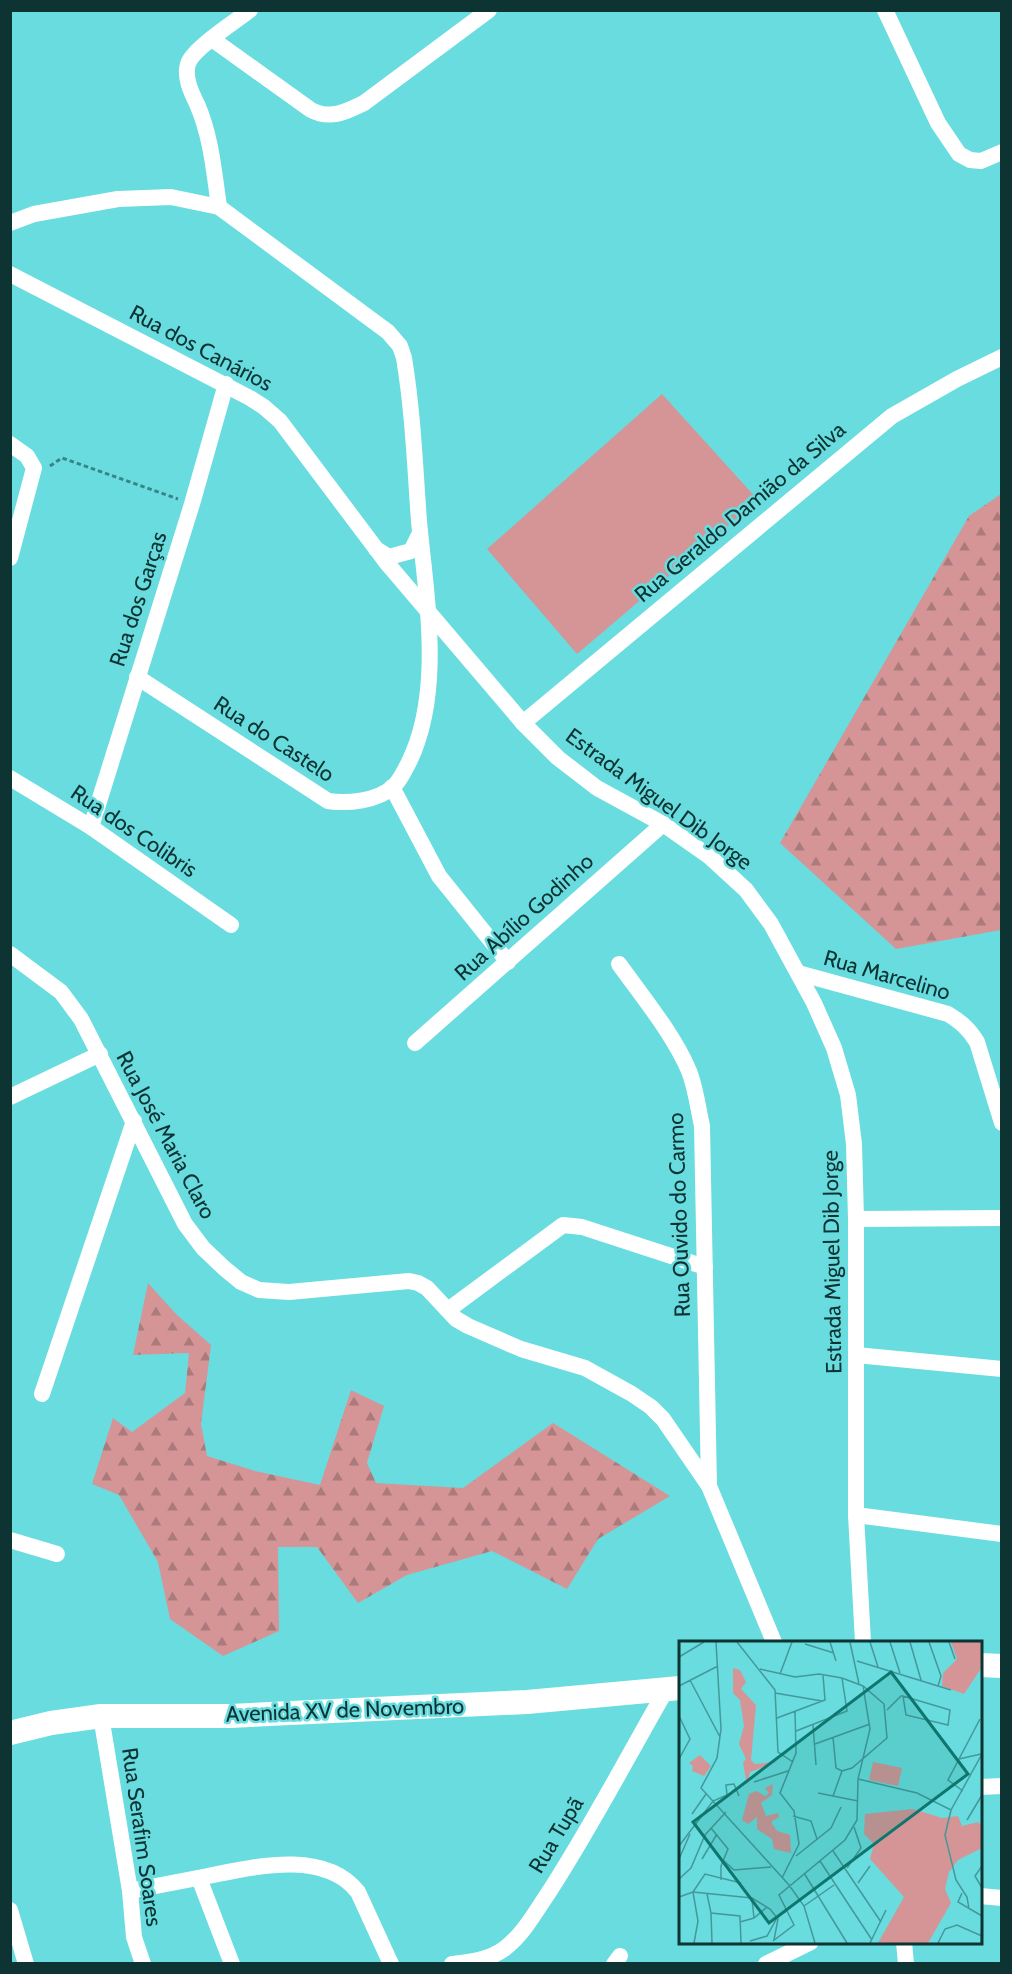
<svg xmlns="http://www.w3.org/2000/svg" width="1012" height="1974" font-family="Cabin,sans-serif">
  <defs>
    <pattern id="forest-firs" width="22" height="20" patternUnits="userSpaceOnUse" patternTransform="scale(1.5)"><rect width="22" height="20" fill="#d59597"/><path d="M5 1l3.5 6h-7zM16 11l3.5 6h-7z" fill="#ab7a7c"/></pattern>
  </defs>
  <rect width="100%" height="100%" fill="#68dcde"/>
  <g fill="url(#forest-firs)">
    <polygon points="1001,494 1001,930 896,949 780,843 969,516"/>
    <polygon points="148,1283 177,1315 211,1345 201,1424 207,1456 255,1471 320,1485 351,1390 384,1406 367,1463 376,1483 463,1488 553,1423 670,1496 598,1539 567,1589 492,1551 407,1575 358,1603 317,1547 278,1547 279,1631 223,1656 170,1619 158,1562 119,1495 92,1484 113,1418 132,1432 185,1393 189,1353 133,1355"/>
  </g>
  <polygon fill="#d59597" points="662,394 758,500 577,654 487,549"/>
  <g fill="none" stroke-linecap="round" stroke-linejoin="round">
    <polyline stroke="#398586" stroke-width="3" stroke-dasharray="4.5 3" stroke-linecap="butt" points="50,466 62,458 178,499"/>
    <g stroke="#fff" stroke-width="16">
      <polyline points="885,10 938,123 959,154 970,160 981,161 1002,152"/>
      <path d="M 212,39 L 311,110 C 330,120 346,112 364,103 L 489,10"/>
      <path d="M 219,207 C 214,171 211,136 197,104 C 191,92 184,77 188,64 C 192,49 236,21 250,10"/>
      <path d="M 10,223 L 34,214 L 118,199 L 171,197 L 219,207 L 388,332 L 400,346 L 404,358 C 413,412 415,467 419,521 C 426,597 444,693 408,764 C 404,771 400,781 393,787 C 377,801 348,804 328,801 L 137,677"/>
      <polyline points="10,274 250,398 264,407 280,421 386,562 523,723 558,758 597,788 663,824 710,857 746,890 771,924 814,1003 834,1048 848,1095 854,1144 856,1219 856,1515 863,1642"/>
      <polyline points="10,444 27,456 34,468 10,558"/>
      <polyline points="376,549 389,557 411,551 420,533"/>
      <polyline points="523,723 892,416 957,379 1002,357"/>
      <polyline points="10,778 91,827 231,925"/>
      <polyline points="392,787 439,876 508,962"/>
      <polyline points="91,827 192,504 226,384"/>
      <polyline points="10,954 61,992 81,1019 185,1224 203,1248 224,1268 241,1282 259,1290 289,1292 409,1281 418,1283 427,1288 456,1319 468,1326 521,1349 585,1368 632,1394 651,1407 663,1419 709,1486 774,1642"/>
      <path d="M 619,964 C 642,996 674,1035 689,1071 C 696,1089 698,1108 702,1126 L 709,1486"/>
      <path d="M 798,973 L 948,1014 C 961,1022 969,1029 977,1042 L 1002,1123"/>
      <polyline points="415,1043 663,824"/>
      <polyline points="10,1097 100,1054"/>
      <polyline points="856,1219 1002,1218"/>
      <polyline points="448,1310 563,1225 582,1227 705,1267"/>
      <polyline points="856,1355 1002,1369"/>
      <polyline points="42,1394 134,1121"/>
      <polyline points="856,1515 1002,1534"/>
      <polyline points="10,1540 57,1554"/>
      <polyline points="101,1716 130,1891 134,1937 143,1964"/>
      <polyline points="980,1787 1002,1786"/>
      <polyline points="199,1878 232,1964"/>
      <path d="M 130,1891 C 156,1886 182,1881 208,1876 C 254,1867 324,1849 358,1892 L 391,1964"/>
      <polyline points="980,1896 1002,1898"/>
      <polyline points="10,1910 26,1964"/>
      <polyline points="904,1942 906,1964"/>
      <path d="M 452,1964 C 470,1962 489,1960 504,1949 C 523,1935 536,1911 549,1892 C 591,1827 627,1758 666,1690"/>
      <polyline points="614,1964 620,1956"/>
      <polyline points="766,1964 811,1942"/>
    </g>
    <g stroke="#fff" stroke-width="24">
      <polyline points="980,1665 1002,1666"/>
      <polyline points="10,1733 51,1723 101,1716 230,1716 396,1708 527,1702 680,1688"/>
    </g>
  </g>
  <g text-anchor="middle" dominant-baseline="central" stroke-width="5" stroke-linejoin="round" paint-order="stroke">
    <g font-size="22" fill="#0d3333" stroke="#68dcde">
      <text transform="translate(201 348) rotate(28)">Rua dos Canários</text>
      <text transform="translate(740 512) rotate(-40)">Rua Geraldo Damião da Silva</text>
      <text transform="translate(138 599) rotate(-72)">Rua dos Garças</text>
      <text transform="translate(274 739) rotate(33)">Rua do Castelo</text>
      <text transform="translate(659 799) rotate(36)">Estrada Miguel Dib Jorge</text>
      <text transform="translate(134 831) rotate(34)">Rua dos Colibris</text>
      <text transform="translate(524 917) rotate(-42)">Rua Abílio Godinho</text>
      <text transform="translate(887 975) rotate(16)">Rua Marcelino</text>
      <text transform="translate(166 1135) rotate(62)">Rua José Maria Claro</text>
      <text transform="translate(679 1215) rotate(-92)">Rua Ouvido do Carmo</text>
      <text transform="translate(832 1262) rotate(-91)">Estrada Miguel Dib Jorge</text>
      <text transform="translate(345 1710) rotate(-2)">Avenida XV de Novembro</text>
      <text transform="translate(556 1835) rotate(-59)">Rua Tupã</text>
      <text transform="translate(142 1837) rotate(82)">Rua Serafim Soares</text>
    </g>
  </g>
  <g transform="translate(679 1641)">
    <rect width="303" height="303" fill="#68dcde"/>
    <path d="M 54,27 L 61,29 L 67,41 L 62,48 L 77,64 L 72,119 L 76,123 L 98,121 L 71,131 L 68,144 L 64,122 L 67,118 L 60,103 L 65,85 L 61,59 L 54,52 ZM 21,114 L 32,125 L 25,135 L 13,130 L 14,125 L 10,122 ZM 94,143 L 93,154 L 82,162 L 87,175 L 99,172 L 100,176 L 92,181 L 98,190 L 111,194 L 112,212 L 95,208 L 93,198 L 78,188 L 78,176 L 69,183 L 63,179 L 70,153 L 78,150 L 86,155 L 90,152 L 86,147 ZM 234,168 L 263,177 L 279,175 L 283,185 L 299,181 L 303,185 L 303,207 L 279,219 L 270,231 L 266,248 L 272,262 L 249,302 L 199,302 L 225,256 L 191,218 L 195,203 L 185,193 L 186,173 Z" fill="#d59597"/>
    <path d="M 272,1 L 303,1 L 303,26 L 285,53 L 263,45 L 264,32 L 278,18 Z" fill="#d59597"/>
    <path d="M 194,121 L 223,127 L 219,145 L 190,139 Z" fill="#d59597"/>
    <path fill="none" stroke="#44989a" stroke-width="1.5" d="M 37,1 L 42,88 L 38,117 L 22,147 L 110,244 L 125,265 L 136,302M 58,1 L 96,49 L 99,111 L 114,121M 151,1 L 157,20M 171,1 L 180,43M 191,1 L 199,26M 211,1 L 221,32M 231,1 L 242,39M 250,1 L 262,35 L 259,45M 270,1 L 276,18M 126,3 L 155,12M 0,16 L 25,1M 178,20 L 272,49M 81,28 L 116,36 L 140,33 L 163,37 L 184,45 L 205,63 L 208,97 L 173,127 L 163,130 L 157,127 L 154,96M 101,33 L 113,1M 11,39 L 41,96M 0,45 L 39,25M 96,52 L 143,60M 208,69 L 222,55 L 224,55 L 271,69 L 269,84 L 227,74 L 224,55M 0,75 L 11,98 L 0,118M 98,77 L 146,59 L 144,34M 134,84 L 137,124M 117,90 L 168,70 L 163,37M 136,103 L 191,83M 280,118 L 302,113M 179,138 L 238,152 L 272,169M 75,141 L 109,130M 284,150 L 269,139 L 301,78M 139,152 L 179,160M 154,155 L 163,130M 13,173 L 27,153M 114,175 L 132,180 L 138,198M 288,179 L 303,154M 32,187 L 49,208 L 42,225 L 42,239M 0,205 L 34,160 L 48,154 L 47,144 L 55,143 L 60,155M 154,210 L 202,281M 117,215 L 152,187 L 162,166M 0,218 L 11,193M 23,218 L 38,193M 44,219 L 55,229 L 92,226M 141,220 L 193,299M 303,225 L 296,235 L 303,247M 168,227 L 182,207 L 175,186M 125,232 L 168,302M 103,237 L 120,203 L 115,170 L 101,152 L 117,112 L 116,70M 0,238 L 12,227 L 26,194 L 47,171M 179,242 L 191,225M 14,251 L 26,233 L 62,242M 14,251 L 19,280 L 15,302M 283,252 L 279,261 L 303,275M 28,253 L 32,272 L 61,275 L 62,302M 0,256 L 14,251 L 73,257 L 91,268 L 99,278 L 95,299M 73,258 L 75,277M 125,265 L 155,244M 290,268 L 288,256 L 277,239 L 266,194 L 272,169 L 303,113M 32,272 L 33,302M 61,281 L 75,277 L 88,266M 71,300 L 88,295 L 98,277 L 109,269M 94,300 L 115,284 L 100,254 L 166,199 L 178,179 L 179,138 L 191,88 L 184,45M 191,302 L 207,269M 259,302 L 266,288 L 278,284 L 303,295M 302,302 L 303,280"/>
    <path fill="#0f766e" fill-opacity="0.15" stroke="#0f766e" stroke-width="3" d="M 212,31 L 289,133 L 90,282 L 14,181 Z"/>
    <rect width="303" height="303" fill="none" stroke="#0d3333" stroke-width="3"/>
  </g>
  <rect width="1012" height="1974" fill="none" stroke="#0d3333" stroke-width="24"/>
</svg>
